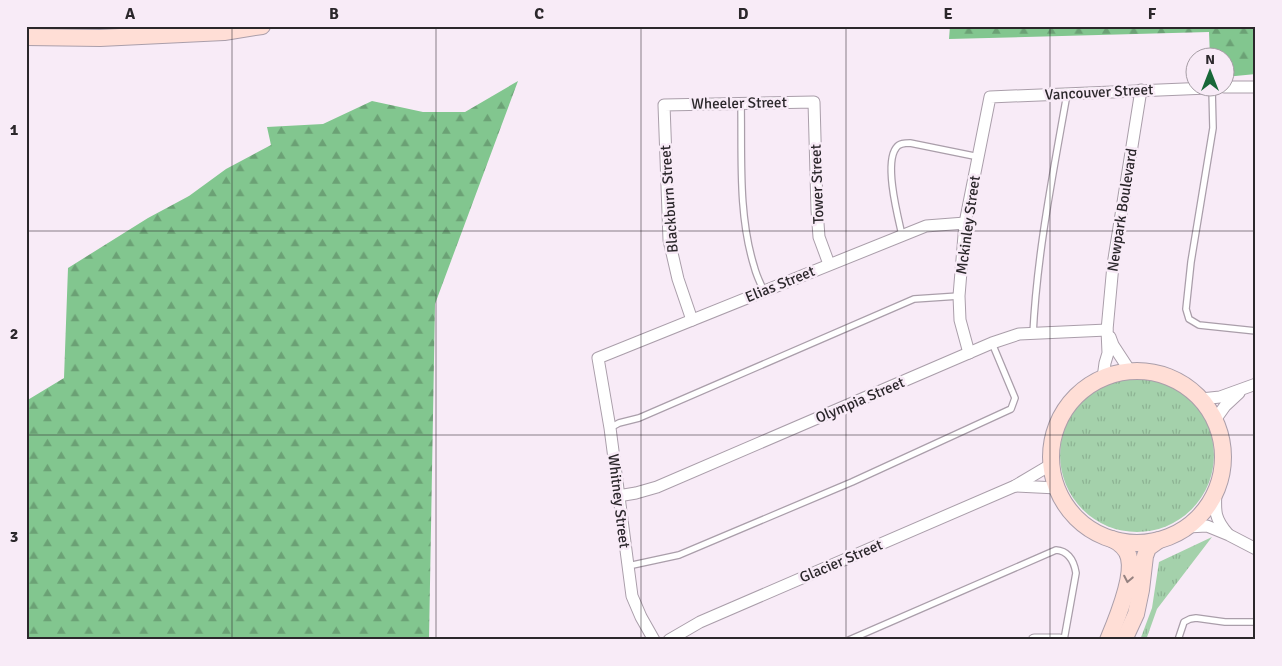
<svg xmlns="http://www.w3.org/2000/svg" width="1282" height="666" font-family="Signika,sans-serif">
  <defs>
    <pattern id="grass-tufts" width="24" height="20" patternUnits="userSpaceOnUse" patternTransform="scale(1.25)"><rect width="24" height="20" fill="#a4d1ab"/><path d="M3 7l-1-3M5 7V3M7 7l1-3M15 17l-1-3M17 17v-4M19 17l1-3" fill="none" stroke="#8db393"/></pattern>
    <pattern id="forest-firs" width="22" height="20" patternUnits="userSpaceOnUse" patternTransform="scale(1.25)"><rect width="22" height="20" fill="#82c68f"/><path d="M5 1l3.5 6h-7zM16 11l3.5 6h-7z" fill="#6ba175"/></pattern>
  </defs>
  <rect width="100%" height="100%" fill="#f8ebf7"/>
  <g fill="url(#grass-tufts)">
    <circle cx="1137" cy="455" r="77"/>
    <polygon points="1212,537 1157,609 1146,640 1140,640 1152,608 1159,562"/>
  </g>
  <g fill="url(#forest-firs)">
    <polygon points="950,26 1256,26 1256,74 1225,77 1224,58 1210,57 1209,32 949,39"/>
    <polygon points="518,81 435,304 429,640 26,640 26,401 64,378 68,268 148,218 189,196 226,169 271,145 267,127 323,124 372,101 423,112 465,112"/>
  </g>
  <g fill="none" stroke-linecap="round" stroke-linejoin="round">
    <defs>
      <g id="lane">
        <polyline points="1212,88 1213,128 1191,262 1186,309 1189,319 1199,325 1256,331"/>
        <path d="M 741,103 C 742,157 738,214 754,266 C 756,274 760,283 764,291"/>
        <path d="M 902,235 C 898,217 884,164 896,148 C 899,143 905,143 910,143 L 979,157"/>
        <path d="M 1033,334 C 1037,253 1053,174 1067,94"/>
        <polyline points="610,428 619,423 639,418 914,299 959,296"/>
        <polyline points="628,566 679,555 852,482 1011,409 1015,398 992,343"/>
        <path d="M 849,640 L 1056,550 C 1069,551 1074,561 1076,573 L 1064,640"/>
        <polyline points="1178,640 1184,622 1190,619 1196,618 1225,622 1256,622"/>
      </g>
      <g id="street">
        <polyline points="1224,87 1256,87"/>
        <polyline points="692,320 678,279 669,240 664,105 814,102 817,210 819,237 829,264"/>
        <polyline points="1110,337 1113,345 1130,371"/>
        <polyline points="969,353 960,320 959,296 965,223 990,97 1208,88"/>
        <polyline points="1103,378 1105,363 1108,353 1107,330 1113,265 1141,90"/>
        <polyline points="1201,399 1220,397 1256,384"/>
        <polyline points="1215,420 1225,406 1239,393"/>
        <polyline points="1015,486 1057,488"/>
        <path d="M 1216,490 C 1215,511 1214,518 1228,534"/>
        <polyline points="618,496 636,493 657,487 992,343 1019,334 1107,330"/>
        <polyline points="1187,527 1207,526 1229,535 1256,549"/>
        <polyline points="654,640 641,617 632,596 610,428 598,358 926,226 965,223"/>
        <polyline points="669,640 700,622 1015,486 1052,464"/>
        <polyline points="1034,640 1060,640"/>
      </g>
      <g id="secondary">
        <polyline points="26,37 100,38 224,32 262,26"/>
        <circle cx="1137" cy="457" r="86"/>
        <path d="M 1108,640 C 1116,621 1134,578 1129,558 C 1127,548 1120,543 1112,539"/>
        <polyline points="1124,640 1136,614 1141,590 1145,556 1148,548 1159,540"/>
      </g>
    </defs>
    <use href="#lane" stroke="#aa9eaa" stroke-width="8"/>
    <use href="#street" stroke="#aa9eaa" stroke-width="13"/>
    <use href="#secondary" stroke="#aa9eaa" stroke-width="18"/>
    <use href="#lane" stroke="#fff" stroke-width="5.5"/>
    <use href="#street" stroke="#fff" stroke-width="11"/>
    <use href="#secondary" stroke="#ffded6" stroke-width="16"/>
  </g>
  <defs><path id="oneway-chevron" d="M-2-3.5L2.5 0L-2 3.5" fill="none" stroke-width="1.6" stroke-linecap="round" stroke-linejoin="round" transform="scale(1.25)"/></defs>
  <use stroke="#958280" href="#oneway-chevron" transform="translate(1128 579) rotate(101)"/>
  <path fill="none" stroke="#2b272b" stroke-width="1" stroke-opacity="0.55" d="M 232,26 L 232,640M 436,26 L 436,640M 641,26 L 641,640M 846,26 L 846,640M 1050,26 L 1050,640M 26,231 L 1256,231M 26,435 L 1256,435"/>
  <g text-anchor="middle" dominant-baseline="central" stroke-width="5" stroke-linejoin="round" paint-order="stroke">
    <g font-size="15" fill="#2b272b" stroke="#f8ebf7">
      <text transform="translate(1099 92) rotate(-3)">Vancouver Street</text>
      <text transform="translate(739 103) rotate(-1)">Wheeler Street</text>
      <text transform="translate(817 184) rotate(-92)">Tower Street</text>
      <text transform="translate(669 199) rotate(-94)">Blackburn Street</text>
      <text transform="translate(1122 210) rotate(-81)">Newpark Boulevard</text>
      <text transform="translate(968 225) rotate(-82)">Mckinley Street</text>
      <text transform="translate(780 284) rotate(-22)">Elias Street</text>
      <text transform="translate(860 400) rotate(-23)">Olympia Street</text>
      <text transform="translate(619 501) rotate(83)">Whitney Street</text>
      <text transform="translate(841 561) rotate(-23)">Glacier Street</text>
    </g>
  </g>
  <rect width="1282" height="666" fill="none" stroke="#f8ebf7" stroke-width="55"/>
  <g transform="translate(1210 72)"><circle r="24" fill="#f8ebf7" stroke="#a69da5"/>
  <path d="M0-4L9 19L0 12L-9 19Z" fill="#186838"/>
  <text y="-8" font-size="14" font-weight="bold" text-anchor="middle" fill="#2b272b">N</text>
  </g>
  <rect x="28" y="28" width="1226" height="610" fill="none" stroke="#2b272b" stroke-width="2"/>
  <g font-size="16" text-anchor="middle" font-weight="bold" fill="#2b272b">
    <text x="130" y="19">A</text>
    <text x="334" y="19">B</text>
    <text x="539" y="19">C</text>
    <text x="743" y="19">D</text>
    <text x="948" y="19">E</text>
    <text x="1152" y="19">F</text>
    <text x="14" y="135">1</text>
    <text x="14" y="339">2</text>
    <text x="14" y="542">3</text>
  </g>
</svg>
